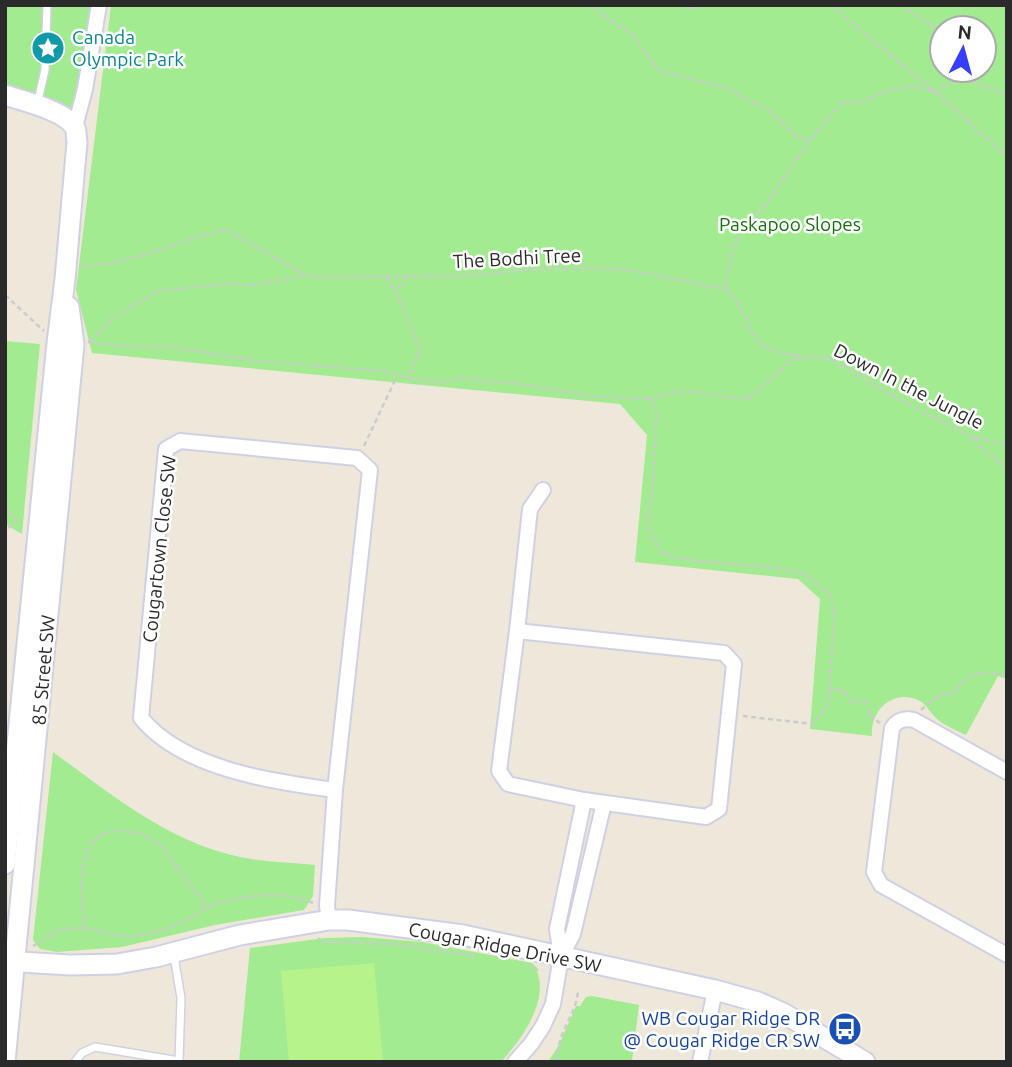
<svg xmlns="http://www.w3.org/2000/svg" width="1012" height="1067" font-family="Ubuntu,sans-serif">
  <rect width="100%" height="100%" fill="#eee8da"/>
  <g fill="#a2eb91" fill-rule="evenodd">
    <polygon points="5,5 98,5 80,112 5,91"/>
    <path d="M 111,5 L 1007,5 L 1007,679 L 998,676 L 966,735 C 956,730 945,726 937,719 C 930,713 926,703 918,700 C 892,689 870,711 872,736 L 810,729 L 820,599 L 798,579 L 635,562 L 647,435 L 620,404 L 92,353 L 76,290 ZM 984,28 L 984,70 L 942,70 L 942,28 Z"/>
    <polygon points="5,341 40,344 22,534 5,524"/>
    <path d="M 53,752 C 111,794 168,842 240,857 C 264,862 290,862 315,865 L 313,896 L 304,910 L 215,925 L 122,947 L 57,952 L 40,949 L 33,940 Z"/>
    <path d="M 363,937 L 422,942 L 532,963 L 539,970 L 537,971 C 549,1002 521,1040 501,1062 L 239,1062 L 250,948 L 325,938 Z"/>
    <polygon points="592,996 639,1005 632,1061 548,1062 559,1045 576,1006 580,1006 586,997"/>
  </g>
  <polygon fill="#b7f38b" points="374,963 383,1062 289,1062 281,971"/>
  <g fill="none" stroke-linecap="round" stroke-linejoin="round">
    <defs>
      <g id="lane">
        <polyline points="37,105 45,70 47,5"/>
        <polyline points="174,956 181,998 179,1062"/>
        <polyline points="75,1062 82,1053 95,1047 179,1061"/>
      </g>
      <g id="street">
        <polyline points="75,127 85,89 99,5"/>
        <polygon points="517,631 724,653 734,664 719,809 706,817 584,800 508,784 499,771"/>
        <polyline points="517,631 530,509 543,490"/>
        <path d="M 1007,772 L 914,720 C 905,718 897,720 892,728 L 874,872 L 881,885 L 1007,955"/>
        <path d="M 329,920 L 327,906 L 335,790 L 370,470 L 357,458 L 180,441 L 166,449 L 141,718 C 183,769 273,782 335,790"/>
        <polyline points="561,957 573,934 604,803"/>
        <polyline points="515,1062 531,1044 543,1026 553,1004 561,957 557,929 584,800"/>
        <polyline points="700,1062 715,990"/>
      </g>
      <g id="secondary">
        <path d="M 5,95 C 23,101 63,110 74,126 C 77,130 76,137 77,142 L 65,279 L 57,343 L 5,864"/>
        <polyline points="5,961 70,965 117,964 156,957 240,935 329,920 348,920 463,935 715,990 758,1002 783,1013 865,1062"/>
        <polyline points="5,1062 74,344 69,307"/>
      </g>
    </defs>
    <use href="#lane" stroke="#d0d0e5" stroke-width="10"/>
    <use href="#street" stroke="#d0d0e5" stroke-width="18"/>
    <use href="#secondary" stroke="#d0d0e5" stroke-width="23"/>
    <g stroke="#ccc" stroke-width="2.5" stroke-dasharray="5 3.5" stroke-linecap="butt">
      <polyline points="590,5 632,35 659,71 724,87 769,111 797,137 810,140"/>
      <polyline points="679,5 695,9 698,5"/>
      <polyline points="831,5 934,91 1007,156"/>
      <polyline points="900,5 934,27 942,42"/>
      <polyline points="591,6 631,5"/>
      <path d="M 960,70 C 972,86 990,86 1007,96"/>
      <path d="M 80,266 C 131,266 177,240 227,230 L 305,275"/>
      <polyline points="386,277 396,292"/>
      <polyline points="407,277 402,281 396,292 420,349 409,378"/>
      <path d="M 725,289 C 761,323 736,348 800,356"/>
      <polyline points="5,295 44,331"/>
      <polyline points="88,342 134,347 175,347 256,361 383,371 409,378 436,382 460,378 521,384 589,396 647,399 657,408 652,494 647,522 653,539 661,552 674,557 699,561 778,568 805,574 830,595 835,613 828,705 813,724 743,716"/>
      <polyline points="91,342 110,320 158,291 223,284 257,285 306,275 322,277 465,276 551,268 577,268 622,269 725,289 733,245 768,201 810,140 843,101 858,103 890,90 911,86 934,91 965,76"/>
      <polyline points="647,399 683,391 747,399 753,395 792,360 816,356 835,362 886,392 974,438 1007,444"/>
      <polyline points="974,438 977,444 1007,469"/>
      <polyline points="364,446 397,376"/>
      <polyline points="5,504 16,521 5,532"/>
      <polyline points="829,689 845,690 851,702 865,700 870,716 880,723"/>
      <path d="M 921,710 L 938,695 L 955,693 C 966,670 985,671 1007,675"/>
      <path d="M 85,928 C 81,898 71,828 121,831 C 136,832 149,836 161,846 L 207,907"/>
      <polyline points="318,938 323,942 393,944 477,956"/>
      <path d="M 33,946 C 42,941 49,934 60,930 C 87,923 112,940 139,935 C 156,933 176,927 190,918 C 196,915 201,909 208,907 C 235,895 287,890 313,903 L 312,906"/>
      <polyline points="531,967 539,970"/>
      <path d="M 559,1062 C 553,1035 578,1015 578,989"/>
    </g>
    <use href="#lane" stroke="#fff" stroke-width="7"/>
    <use href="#street" stroke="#fff" stroke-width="14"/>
    <use href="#secondary" stroke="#fff" stroke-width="19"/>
  </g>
  <defs>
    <symbol id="sight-disc" viewBox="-11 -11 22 22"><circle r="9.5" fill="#0f9aa8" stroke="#fff"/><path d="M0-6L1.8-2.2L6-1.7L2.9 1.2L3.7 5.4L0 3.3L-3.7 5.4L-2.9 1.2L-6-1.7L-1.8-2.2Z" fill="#fff"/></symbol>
    <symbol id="bus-disc" viewBox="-11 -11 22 22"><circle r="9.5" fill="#1a4fb4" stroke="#fff"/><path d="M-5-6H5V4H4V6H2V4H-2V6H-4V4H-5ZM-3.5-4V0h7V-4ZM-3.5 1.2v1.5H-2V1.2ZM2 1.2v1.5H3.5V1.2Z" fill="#fff"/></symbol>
  </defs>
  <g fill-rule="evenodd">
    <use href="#sight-disc" x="29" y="29" width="38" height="38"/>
    <use href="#bus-disc" x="826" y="1010" width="38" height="38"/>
  </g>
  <g text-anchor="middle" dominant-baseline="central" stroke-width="5" stroke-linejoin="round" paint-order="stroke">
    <g font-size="19" fill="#0d838f" stroke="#fff" text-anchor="start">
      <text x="72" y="37">Canada<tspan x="72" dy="22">Olympic Park</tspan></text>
    </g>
    <g font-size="19" fill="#177012" stroke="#fff">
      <text x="790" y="224">Paskapoo Slopes</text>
    </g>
    <g font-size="19" fill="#2a2a2a" stroke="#fff">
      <text transform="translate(517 258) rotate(-3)">The Bodhi Tree</text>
      <text transform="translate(909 386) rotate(27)">Down In the Jungle</text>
      <text transform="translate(159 549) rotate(-84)">Cougartown Close SW</text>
      <text transform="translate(43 670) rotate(-85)">85 Street SW</text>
      <text transform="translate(505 947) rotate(11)">Cougar Ridge Drive SW</text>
    </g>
    <g font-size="19" fill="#164399" stroke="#fff" text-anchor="end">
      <text x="820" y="1018">WB Cougar Ridge DR<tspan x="820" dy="22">@ Cougar Ridge CR SW</tspan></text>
    </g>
  </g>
  <rect width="1012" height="1067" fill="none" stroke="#2a2a2a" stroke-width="14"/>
  <g transform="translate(963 49) rotate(6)"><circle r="33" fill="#ffffff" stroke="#aaaaaa" stroke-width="2"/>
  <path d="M0-5L12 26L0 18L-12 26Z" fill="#363eff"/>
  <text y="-10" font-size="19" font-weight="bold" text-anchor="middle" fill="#2a2a2a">N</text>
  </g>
</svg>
